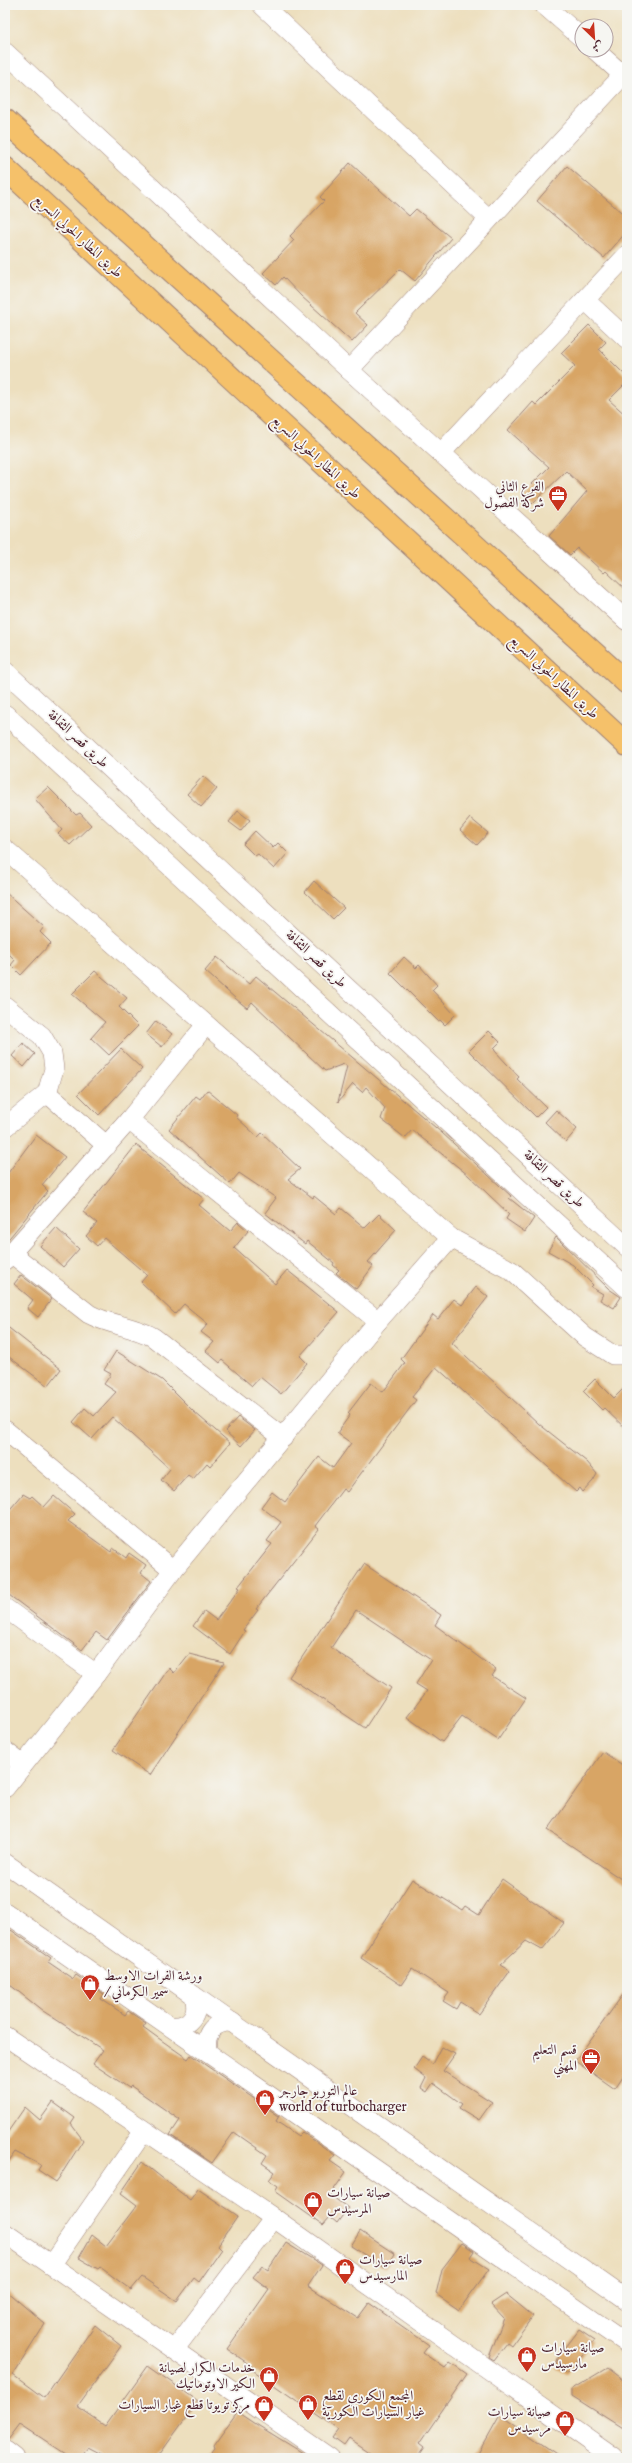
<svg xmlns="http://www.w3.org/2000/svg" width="632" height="2463" font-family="'IM FELL English',Amiri,serif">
  <rect width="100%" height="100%" fill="#f6f6f2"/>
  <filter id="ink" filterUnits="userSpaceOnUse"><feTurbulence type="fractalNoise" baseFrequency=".025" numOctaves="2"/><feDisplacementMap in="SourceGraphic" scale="8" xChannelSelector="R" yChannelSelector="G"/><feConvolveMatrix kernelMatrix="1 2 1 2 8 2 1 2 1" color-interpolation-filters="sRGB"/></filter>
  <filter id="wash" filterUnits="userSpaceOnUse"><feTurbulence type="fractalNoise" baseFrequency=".012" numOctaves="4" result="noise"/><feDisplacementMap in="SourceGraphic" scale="16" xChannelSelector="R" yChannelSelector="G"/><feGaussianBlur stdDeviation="0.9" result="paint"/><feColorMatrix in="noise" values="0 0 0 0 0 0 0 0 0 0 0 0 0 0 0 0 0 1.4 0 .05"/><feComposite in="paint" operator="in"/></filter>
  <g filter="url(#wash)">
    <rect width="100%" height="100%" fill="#eddfbe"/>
    <g id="blocks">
      <g fill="#d8a565">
        <polygon points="350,163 409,216 416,209 451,238 415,281 400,269 355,313 368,325 352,342 301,296 283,277 276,285 263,273 294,240 290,236 324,201 320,197"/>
        <polygon points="567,166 627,217 627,231 604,258 537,201"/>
        <polygon points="589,325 606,342 599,349 627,377 627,382 609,400 627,416 627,591 606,571 604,573 577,548 570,555 549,536 587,491 566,471 532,504 522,494 549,467 508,430 533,402 536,405 575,366 561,353"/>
        <polygon points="203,776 217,789 201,807 187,794"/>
        <polygon points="48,787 76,815 80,813 91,825 70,845 58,834 62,830 35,799"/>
        <polygon points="238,811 250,820 241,831 229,822"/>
        <polygon points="470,818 488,833 477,845 460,830"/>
        <polygon points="255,831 273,848 278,843 288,853 274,869 258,854 255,856 243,844"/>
        <polygon points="314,881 344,908 333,919 305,892"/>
        <polygon points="5,892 44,927 40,932 51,943 21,975 11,965 15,960 5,950"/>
        <polygon points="217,957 249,984 256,976 442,1133 511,1196 509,1198 534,1218 525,1232 506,1219 509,1214 468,1175 412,1130 405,1138 381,1119 385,1108 366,1087 362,1092 353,1084 338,1102 347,1066 344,1064 325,1071 252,1002 247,1008 236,999 205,971"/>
        <polygon points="404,957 416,968 419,965 437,985 432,990 455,1015 445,1025 440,1020 438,1021 390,973"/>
        <polygon points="95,971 127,998 119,1007 138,1026 109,1055 91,1038 105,1022 72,994"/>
        <polygon points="156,1021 172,1034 162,1047 146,1034"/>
        <polygon points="489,1031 500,1042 494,1048 495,1051 519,1077 517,1079 546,1107 536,1117 469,1051"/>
        <polygon points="23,1043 35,1054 24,1067 12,1056"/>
        <polygon points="121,1049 142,1069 99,1115 78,1094"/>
        <polygon points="207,1090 237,1115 236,1117 258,1137 262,1133 300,1169 288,1179 313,1198 314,1196 336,1214 341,1208 365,1228 379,1214 396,1230 368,1262 373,1266 356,1289 336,1273 339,1270 333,1265 334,1263 307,1241 305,1244 265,1213 276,1198 239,1173 230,1184 169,1129 196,1096 200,1099"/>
        <polygon points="556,1110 577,1129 566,1142 545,1122"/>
        <polygon points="36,1135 65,1157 42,1185 48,1191 5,1243 5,1177"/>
        <polygon points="136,1145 204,1199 199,1205 230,1231 238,1222 248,1231 234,1248 275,1284 287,1270 339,1312 300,1356 307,1363 281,1394 260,1377 252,1386 222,1360 220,1363 206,1351 214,1342 201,1332 208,1324 184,1304 175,1314 141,1282 147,1275 104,1238 97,1246 86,1236 97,1223 83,1212"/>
        <polygon points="56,1228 79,1249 63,1267 40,1246"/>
        <polygon points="556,1237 609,1289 621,1297 614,1308 600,1300 603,1294 591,1287 593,1285 573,1265 548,1251"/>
        <polygon points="21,1275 52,1299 38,1317 27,1308 33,1300 14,1284"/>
        <polygon points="476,1287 488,1297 452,1343 539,1424 587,1462 597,1474 593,1481 583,1492 580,1488 576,1492 436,1367 412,1397 416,1400 347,1492 343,1489 315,1526 319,1529 256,1609 258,1610 243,1630 245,1631 230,1654 193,1626 204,1611 216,1620 240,1588 238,1587 272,1544 267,1541 281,1522 261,1507 272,1492 285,1502 319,1457 333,1468 351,1443 337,1433 350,1415 348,1413 371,1383 383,1392 405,1363 401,1359 433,1315 438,1319 454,1299 462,1305"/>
        <polygon points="5,1325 61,1369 48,1386 5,1354"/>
        <polygon points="116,1351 162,1380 193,1411 230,1443 210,1466 207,1463 193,1479 188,1475 174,1491 161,1480 170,1469 112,1417 92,1439 73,1422 85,1408 94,1416 116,1392 104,1384 111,1374 104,1370"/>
        <polygon points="595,1379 614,1398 627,1385 627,1430 604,1408 602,1410 583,1391"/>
        <polygon points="238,1417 255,1430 241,1446 225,1431"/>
        <polygon points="23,1494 30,1498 32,1496 44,1507 54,1496 75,1514 68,1521 111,1552 113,1548 126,1558 129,1553 146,1565 141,1573 151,1581 107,1640 96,1632 82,1650 5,1592 5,1515"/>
        <polygon points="364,1564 441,1615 435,1625 496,1670 492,1676 526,1698 498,1740 462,1716 442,1742 407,1717 427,1691 416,1684 431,1660 356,1610 331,1648 391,1688 365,1728 289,1677"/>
        <polygon points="189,1654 224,1663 150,1775 113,1750 169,1668 174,1673"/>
        <polygon points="603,1752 627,1768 627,1883 548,1830"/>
        <polygon points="412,1879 462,1910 465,1906 479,1915 502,1879 564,1923 542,1950 526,1941 500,1965 510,1971 479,2014 460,2002 456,2009 443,2001 449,1993 412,1969 401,1985 361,1958"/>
        <polygon points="11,1930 51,1958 48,1962 73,1979 76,1975 104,1994 101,1999 125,2015 128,2011 146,2023 143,2027 161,2040 188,2059 191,2055 279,2116 276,2121 298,2136 302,2132 335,2155 330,2161 346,2172 330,2195 348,2208 337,2223 330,2217 323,2225 275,2191 278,2186 269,2180 275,2172 262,2163 267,2155 234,2132 212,2163 170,2135 180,2120 131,2086 129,2088 93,2064 103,2050 43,2011 5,1981 5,1938"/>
        <polygon points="627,1989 627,2071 615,2089 575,2061"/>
        <polygon points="441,2047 455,2054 443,2071 492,2102 479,2120 459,2108 462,2104 433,2083 427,2092 421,2088 426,2078 414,2069 422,2057 432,2064"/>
        <polygon points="53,2102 75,2118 71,2124 83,2140 59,2178 56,2182 38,2170 41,2165 15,2152 5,2167 5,2136 25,2107 40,2120"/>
        <polygon points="142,2162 190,2200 198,2189 238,2216 218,2245 222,2249 199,2282 194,2278 177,2301 142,2277 131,2290 100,2267 98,2269 79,2258 92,2235 106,2246 137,2205 121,2193"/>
        <polygon points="360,2231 395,2254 385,2268 351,2246"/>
        <polygon points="286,2243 322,2265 308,2286 358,2318 369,2303 429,2345 423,2353 445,2368 450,2362 467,2374 419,2444 424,2448 417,2458 377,2458 349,2439 344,2446 333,2438 339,2430 251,2369 253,2367 227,2349 269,2289 253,2277 262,2266 268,2270"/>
        <polygon points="462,2243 474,2251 470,2257 489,2269 459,2310 436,2294 442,2269"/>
        <polygon points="5,2290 45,2324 13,2375 44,2398 95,2325 121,2346 77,2407 105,2426 148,2366 198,2401 157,2458 109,2458 88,2447 80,2458 72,2458 20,2424 8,2440 5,2440"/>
        <polygon points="506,2294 533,2316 511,2346 507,2343 494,2360 489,2357 504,2318 491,2304"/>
        <polygon points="579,2330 594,2340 567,2374 555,2367 559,2356"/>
        <polygon points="607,2368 627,2383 627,2431 572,2396 572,2389"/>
        <polygon points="238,2412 259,2426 311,2458 207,2458 215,2448 214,2445"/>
        <polygon points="500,2415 562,2458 476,2458"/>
      </g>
    </g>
  </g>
  <g filter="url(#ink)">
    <use href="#blocks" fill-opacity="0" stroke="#9c7f74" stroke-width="1"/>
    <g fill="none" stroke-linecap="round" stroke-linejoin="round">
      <defs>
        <g id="minor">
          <polyline points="262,5 489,219"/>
          <polyline points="544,5 582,38"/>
          <polyline points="595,50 623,75"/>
          <polyline points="5,52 349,370 627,621"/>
          <polyline points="585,300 627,339"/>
          <polyline points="349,370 627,71"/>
          <polyline points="441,453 627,255"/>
          <polyline points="5,671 627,1247"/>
          <polyline points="5,714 627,1288"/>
          <polyline points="5,849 451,1238 512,1271 585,1337 613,1355 627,1355"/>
          <polyline points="5,1006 42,1036 52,1053 54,1069 47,1093 5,1127"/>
          <polyline points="47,1093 107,1146"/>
          <polyline points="129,1120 378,1321"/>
          <path d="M 11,1253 L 89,1314 C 109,1325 133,1326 153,1337 L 283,1438"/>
          <polyline points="5,1260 129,1120 205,1026"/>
          <polyline points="5,1430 173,1570 96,1674 5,1788"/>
          <polyline points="173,1570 378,1321 451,1238"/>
          <polyline points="5,1608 96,1674"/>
          <polyline points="5,1751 23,1765"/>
          <polyline points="5,1863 627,2300"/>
          <polyline points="5,1912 627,2344"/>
          <path d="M 171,2026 C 189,2028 200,2014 194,1996"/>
          <polyline points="5,2036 274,2218"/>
          <path d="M 208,2053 C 203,2035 213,2021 232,2022"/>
          <polyline points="5,2233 330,2458"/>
          <polyline points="51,2265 144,2131"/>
          <polyline points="174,2350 274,2218 614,2458"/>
          <polyline points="5,2451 14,2458"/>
        </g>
        <g id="highway">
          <polyline points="5,120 627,683"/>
          <polyline points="5,168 627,745"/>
        </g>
      </defs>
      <use href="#minor" stroke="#9c7f74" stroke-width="20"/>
      <use href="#highway" stroke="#9c7f74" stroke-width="24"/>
      <use href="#minor" stroke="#fff" stroke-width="19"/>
      <use href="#highway" stroke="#f5c16b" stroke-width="22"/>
    </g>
  </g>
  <defs>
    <symbol id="office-pin" viewBox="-11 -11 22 30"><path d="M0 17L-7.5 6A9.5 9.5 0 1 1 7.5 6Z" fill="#c8321e" stroke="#f6f6f2"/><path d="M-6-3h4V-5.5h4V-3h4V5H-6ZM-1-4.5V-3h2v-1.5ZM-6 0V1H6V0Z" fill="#fff"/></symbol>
    <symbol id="shop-pin" viewBox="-11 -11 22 30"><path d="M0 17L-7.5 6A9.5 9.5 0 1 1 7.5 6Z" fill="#c8321e" stroke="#f6f6f2"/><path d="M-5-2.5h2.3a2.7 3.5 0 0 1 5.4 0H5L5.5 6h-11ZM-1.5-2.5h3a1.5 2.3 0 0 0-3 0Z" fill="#fff"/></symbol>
  </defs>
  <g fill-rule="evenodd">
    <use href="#office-pin" x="547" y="484" width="22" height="30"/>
    <use href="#shop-pin" x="79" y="1973" width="22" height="30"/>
    <use href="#office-pin" x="580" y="2047" width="22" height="30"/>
    <use href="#shop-pin" x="254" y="2088" width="22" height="30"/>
    <use href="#shop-pin" x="302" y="2190" width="22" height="30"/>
    <use href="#shop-pin" x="334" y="2257" width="22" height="30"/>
    <use href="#shop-pin" x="516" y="2345" width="22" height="30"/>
    <use href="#shop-pin" x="258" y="2365" width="22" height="30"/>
    <use href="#shop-pin" x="297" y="2393" width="22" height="30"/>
    <use href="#shop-pin" x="253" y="2394" width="22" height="30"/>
    <use href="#shop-pin" x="554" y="2409" width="22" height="30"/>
  </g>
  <g text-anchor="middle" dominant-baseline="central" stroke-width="3.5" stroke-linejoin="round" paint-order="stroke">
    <g font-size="14" fill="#4a1f2b" stroke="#f6f6f2">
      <text transform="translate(78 236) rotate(43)">طريق المطار الحولي السريع</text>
      <text transform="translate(316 457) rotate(43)">طريق المطار الحولي السريع</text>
      <text transform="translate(554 677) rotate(43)">طريق المطار الحولي السريع</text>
      <text transform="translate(78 739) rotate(43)">طريق قصر الثقافة</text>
      <text transform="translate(316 959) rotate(43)">طريق قصر الثقافة</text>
      <text transform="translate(554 1179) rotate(43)">طريق قصر الثقافة</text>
    </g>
    <g font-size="14" fill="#4a1f2b" stroke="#f6f6f2" text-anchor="start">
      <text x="544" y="487" text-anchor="end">الفرع الثاني<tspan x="544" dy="16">شركة الفصول</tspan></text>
      <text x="104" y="1976">ورشة الفرات الاوسط<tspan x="104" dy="16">/ سمير الكرماني</tspan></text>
      <text x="577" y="2050" text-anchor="end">قسم التعليم<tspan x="577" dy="16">المهني</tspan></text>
      <text x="279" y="2091">عالم التوربو جارجر<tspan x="279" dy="16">world of turbocharger</tspan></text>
      <text x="327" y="2193">صيانة سيارات<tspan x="327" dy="16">المرسيدس</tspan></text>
      <text x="359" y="2260">صيانة سيارات<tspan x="359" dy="16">المارسيدس</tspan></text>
      <text x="541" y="2348">صيانة سيارات<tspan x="541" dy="16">مارسيدس</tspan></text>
      <text x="255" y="2368" text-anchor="end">خدمات الكرار لصيانة<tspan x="255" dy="16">الكير الاوتوماتيك</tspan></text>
      <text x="322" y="2396">المجمع الكوري لقطع<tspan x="322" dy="16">غيار السيارات الكورية</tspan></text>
      <text x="250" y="2405" text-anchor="end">مركز تويوتا قطع غيار السيارات</text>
      <text x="551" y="2412" text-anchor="end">صيانة سيارات<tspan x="551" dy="16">مرسيدس</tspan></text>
    </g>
  </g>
  <rect width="632" height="2463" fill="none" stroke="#f6f6f2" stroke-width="20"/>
  <g transform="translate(594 38) rotate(155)"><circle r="19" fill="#f6f6f2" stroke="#b1a0a2"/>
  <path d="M0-3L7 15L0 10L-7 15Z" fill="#c8321e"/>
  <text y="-6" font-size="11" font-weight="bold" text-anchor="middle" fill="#4a1f2b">ش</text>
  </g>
</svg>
